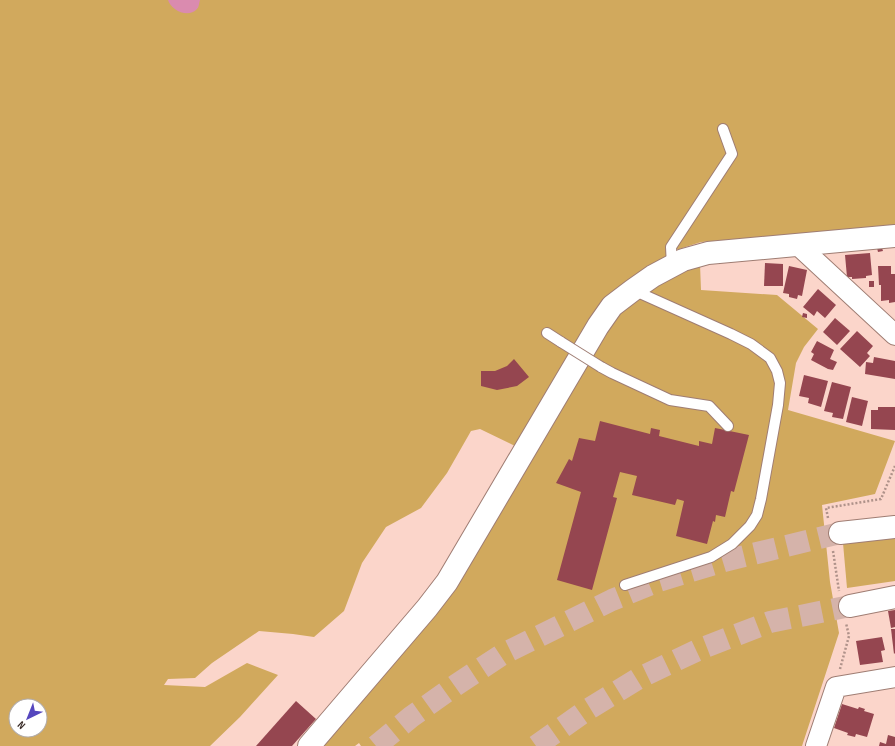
<svg xmlns="http://www.w3.org/2000/svg" width="895" height="746" font-family="'Sofia Sans Condensed',sans-serif">
  <rect width="100%" height="100%" fill="#fbd5ca"/>
  <g fill="#d1a95d" fill-rule="evenodd">
    <path d="M 0,0 L 895,0 L 895,235 L 823,232 L 701,242 L 676,250 L 642,282 L 517,447 L 480,429 L 471,431 L 447,473 L 421,508 L 386,527 L 362,563 L 344,611 L 314,637 L 293,634 L 259,631 L 212,663 L 195,678 L 168,679 L 164,685 L 205,687 L 247,663 L 278,675 L 240,717 L 210,746 L 0,746 ZM 16,706 L 40,706 L 40,730 L 16,730 Z"/>
    <polygon points="700,264 701,290 777,295 818,329 804,347 796,363 788,410 895,441 875,494 822,505 830,582 839,633 802,746 361,746 359,743 355,746 318,746 365,691 610,323 656,281"/>
    <polygon points="895,536 895,581 847,588 843,543"/>
  </g>
  <path fill="#da8baf" d="M 168,0 L 200,0 C 199,3 199,7 197,9 C 188,19 171,10 168,0 Z"/>
  <g fill="#954650">
    <polygon points="877,248 882,248 883,251 878,252"/>
    <polygon points="870,253 872,275 866,276 866,278 852,279 852,277 847,277 845,255"/>
    <polygon points="765,263 783,264 783,286 764,286"/>
    <polygon points="789,266 807,270 802,296 798,295 797,299 789,297 789,294 783,293"/>
    <polygon points="878,266 891,266 891,274 895,274 895,302 889,303 889,300 881,301 881,285 879,285"/>
    <rect x="869" y="281" width="5" height="6"/>
    <polygon points="818,289 836,305 825,318 817,311 814,316 803,307"/>
    <polygon points="803,313 807,314 807,318 802,317"/>
    <polygon points="835,318 850,331 837,345 823,332"/>
    <polygon points="857,331 873,346 867,353 870,356 860,367 840,349"/>
    <polygon points="817,341 834,350 830,359 837,362 833,370 828,369 811,360 814,354 811,352"/>
    <polygon points="874,357 895,361 895,379 865,374 866,362 873,363"/>
    <polygon points="514,359 529,377 517,386 497,390 481,386 481,371 495,371 507,366"/>
    <polygon points="804,375 828,381 821,407 808,403 809,398 799,396"/>
    <polygon points="832,382 851,387 843,419 832,417 833,413 824,411"/>
    <polygon points="852,397 868,401 862,426 846,422"/>
    <polygon points="878,407 895,407 895,430 871,429 871,410 878,410"/>
    <polygon points="600,421 650,434 651,428 660,430 659,436 699,446 699,441 712,444 715,428 749,435 734,492 731,491 725,517 716,515 715,522 713,521 707,544 676,536 684,501 677,499 675,505 632,495 637,476 620,472 613,497 617,498 592,590 557,580 581,492 556,483 569,459 572,461 579,438 595,441"/>
    <polygon points="895,610 895,627 891,628 888,611"/>
    <polygon points="891,629 895,629 895,653 894,654"/>
    <polygon points="882,637 885,650 881,651 883,662 860,665 856,641"/>
    <polygon points="296,701 316,719 292,746 256,746"/>
    <polygon points="842,704 858,709 859,707 865,709 864,711 874,714 867,737 856,734 855,737 847,735 848,733 834,728"/>
    <polygon points="888,735 895,737 895,746 879,746 880,742 886,744"/>
  </g>
  <g fill="none" stroke-linecap="round" stroke-linejoin="round">
    <g stroke="#d5b3aa" stroke-width="22" stroke-dasharray="22 11" stroke-linecap="butt">
      <polyline points="376,746 411,717 456,685 503,654 612,600 659,581 724,561 840,533"/>
      <polyline points="536,746 587,710 639,678 700,649 770,622 850,606"/>
    </g>
    <defs>
      <g id="lane">
        <polyline points="672,266 671,247 732,154 723,129"/>
        <polyline points="547,333 561,342"/>
        <polyline points="601,367 612,373 670,400 709,406 728,426"/>
        <polyline points="625,585 711,557 732,544 750,526 757,515 761,499 778,405 780,383 777,371 770,358 751,344 731,334 633,290"/>
      </g>
      <g id="street">
        <polyline points="798,245 895,335"/>
        <polyline points="816,746 836,687 895,677"/>
      </g>
      <g id="secondary">
        <polyline points="840,533 895,527"/>
        <polyline points="850,606 895,597"/>
        <polyline points="309,746 427,608 447,582 598,326 612,306 633,290 653,276 683,260 708,253 895,236"/>
      </g>
    </defs>
    <use href="#lane" stroke="#9f7d73" stroke-width="12"/>
    <use href="#street" stroke="#9f7d73" stroke-width="22"/>
    <use href="#secondary" stroke="#9f7d73" stroke-width="24"/>
    <g stroke="#af928a" stroke-width="2.5" stroke-dasharray="2 2" stroke-linecap="butt">
      <polyline points="828,518 826,508 881,499 895,466"/>
      <polyline points="833,551 839,591"/>
      <polyline points="840,669 849,636 846,623"/>
    </g>
    <use href="#lane" stroke="#fff" stroke-width="10"/>
    <use href="#street" stroke="#fff" stroke-width="20"/>
    <use href="#secondary" stroke="#fff" stroke-width="22"/>
    <defs>
      <polyline id="lane-bridge" points="561,342 601,367"/>
    </defs>
    <use href="#lane-bridge" stroke="#9f7d73" stroke-width="12" stroke-linecap="butt"/>
    <use href="#lane-bridge" stroke="#fff" stroke-width="10"/>
  </g>
  <g transform="translate(28 718) rotate(223)"><circle r="19" fill="#ffffff" stroke="#b1aba9"/>
  <path d="M0-3L7 15L0 10L-7 15Z" fill="#5546be"/>
  <text y="-6" font-size="11" font-weight="bold" text-anchor="middle" fill="#3b2d29">N</text>
  </g>
</svg>
